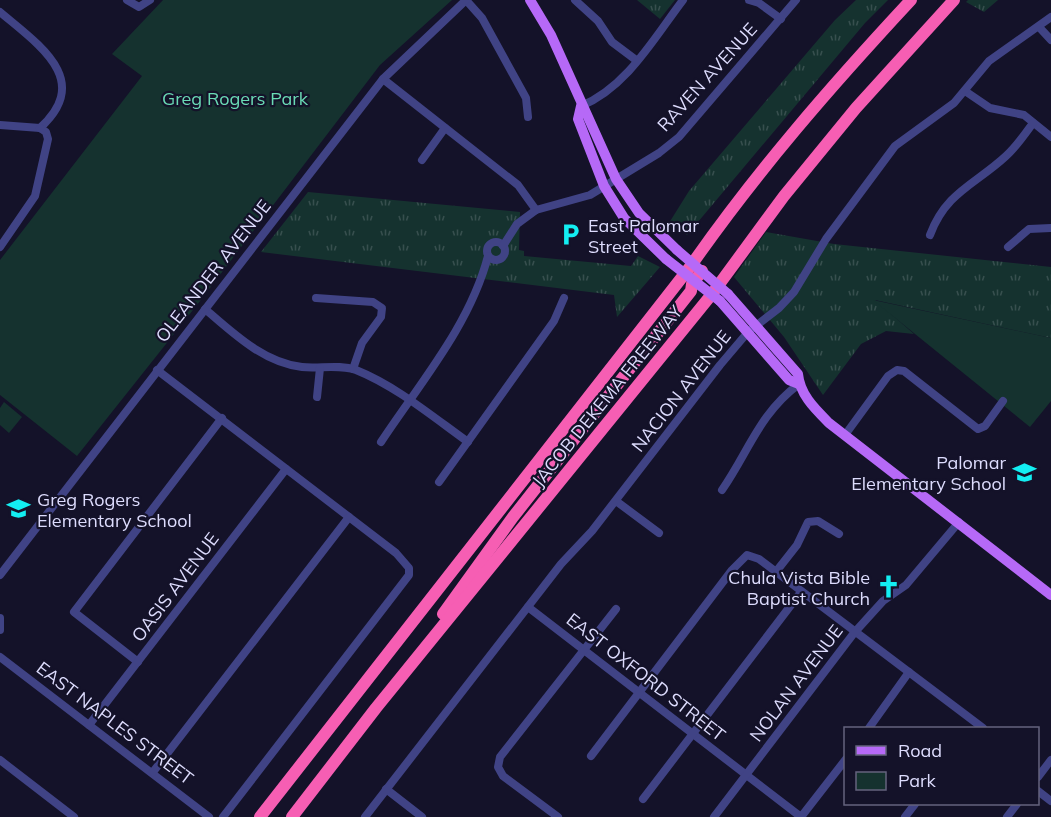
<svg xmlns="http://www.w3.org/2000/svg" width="1051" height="817" font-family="Mulish,sans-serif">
  <defs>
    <pattern id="grass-tufts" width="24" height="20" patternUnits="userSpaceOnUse" patternTransform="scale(1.5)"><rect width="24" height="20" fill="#15322f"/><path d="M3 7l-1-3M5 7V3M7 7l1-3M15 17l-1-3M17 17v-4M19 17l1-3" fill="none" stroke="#374f4e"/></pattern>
  </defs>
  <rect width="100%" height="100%" fill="#141229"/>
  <g fill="url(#grass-tufts)">
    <polygon points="637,0 675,0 660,19"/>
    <polygon points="856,0 888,0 865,23 687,235 669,223 689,191 835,20"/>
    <polygon points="968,0 998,0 984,12 966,2"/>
    <polygon points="308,192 520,212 519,250 524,251 524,256 631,266 638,256 660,267 617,317 614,295 261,252"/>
    <polygon points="766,232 834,244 1051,267 1051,338 875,300 914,334 886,331 861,344 823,395 784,337 734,277"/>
  </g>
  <g fill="#15322f">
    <polygon points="163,0 452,0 380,65 197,305 77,456 0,395 0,260 142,76 112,54"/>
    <polygon points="873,300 1051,338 1051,401 1030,427"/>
    <polygon points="4,402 22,417 9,433 0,425 0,408"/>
  </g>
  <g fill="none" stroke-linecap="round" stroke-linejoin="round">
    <g stroke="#404385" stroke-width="8">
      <polyline points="127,0 139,7 150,0"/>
      <polyline points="466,0 482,18 526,98 528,117"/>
      <polyline points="575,0 598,21 612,42 636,60"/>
      <polyline points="749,0 759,3 781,19"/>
      <path d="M 0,12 C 39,45 93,80 40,128"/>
      <polyline points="1039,27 1051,40"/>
      <polyline points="383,79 518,185 536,210"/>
      <polyline points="965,91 990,108 1024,115 1051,137"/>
      <path d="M 581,106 C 627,87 654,38 683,0"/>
      <polyline points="0,125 40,128"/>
      <polyline points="422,160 445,128"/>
      <path d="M 930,235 C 946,192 976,184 1006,156 C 1017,146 1025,134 1033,123"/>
      <circle cx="496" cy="251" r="9"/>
      <polyline points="503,246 517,224 536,210 590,195 659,153 679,137 796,0"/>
      <polyline points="0,247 35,196 48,139 46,132 40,128"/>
      <polyline points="1008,247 1029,229 1051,228"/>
      <polyline points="316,298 373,302 382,308 381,317 362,343 353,369"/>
      <path d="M 205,309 C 233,333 264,363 302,367 C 319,369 339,364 356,370 C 396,386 433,417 468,442"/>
      <polyline points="157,370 396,553 409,568 409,575 223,817"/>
      <polyline points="317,397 320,368"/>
      <polyline points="845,435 888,376 897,370 904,371 978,429 985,426 1003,401"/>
      <path d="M 381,442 C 420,383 470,325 488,256"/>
      <polyline points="439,482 554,321 564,298"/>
      <path d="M 722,490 C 749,451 759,414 799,384"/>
      <polyline points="616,501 659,533"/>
      <polyline points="775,573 797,545 808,522 818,521 839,534"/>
      <polyline points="0,575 383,79 466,0"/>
      <polyline points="528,607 801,817"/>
      <polyline points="0,618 0,630"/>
      <polyline points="0,657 209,817"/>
      <polyline points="138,662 74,612 222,418"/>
      <polyline points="89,725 286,469"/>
      <polyline points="869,728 909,672"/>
      <polyline points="591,756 732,570 747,555 759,559 983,728"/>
      <polyline points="0,760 74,817"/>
      <polyline points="153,772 349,517"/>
      <polyline points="1038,777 1051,760"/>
      <polyline points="386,789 422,817"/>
      <polyline points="1038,791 1051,801"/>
      <polyline points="643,799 801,592"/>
      <polyline points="365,817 561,564 592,531 720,365 748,332 779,308 794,292 826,239 895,146 954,103 989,61 1051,17"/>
      <polyline points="558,817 503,776 498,767 500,757 616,609"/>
      <polyline points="714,817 854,633 883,601 906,585 959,522"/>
      <polyline points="801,817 846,759"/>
      <polyline points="905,817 915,804"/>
      <polyline points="1007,817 1017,804"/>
    </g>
    <g stroke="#b669f7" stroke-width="10">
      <polyline points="530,0 551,35 616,179 639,213 677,250"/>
      <polyline points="581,106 578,119 604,186 624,218 666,259"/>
      <path d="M 728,294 L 798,374 C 800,395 815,409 829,423 L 1051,595"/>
      <polyline points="720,301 789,380 799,384"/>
    </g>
    <g stroke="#f65eb3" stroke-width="12">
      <polyline points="443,614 513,517 691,291 692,284 702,271"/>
      <path d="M 260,817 L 690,267 C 756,172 832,85 911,0"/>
      <polyline points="292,817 376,708 712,294 784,196 856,108 954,0"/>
    </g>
    <g stroke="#b669f7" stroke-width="10">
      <polyline points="677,250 728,294"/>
      <polyline points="666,259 720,301"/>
    </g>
  </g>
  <defs>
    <symbol id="parking-bare" viewBox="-9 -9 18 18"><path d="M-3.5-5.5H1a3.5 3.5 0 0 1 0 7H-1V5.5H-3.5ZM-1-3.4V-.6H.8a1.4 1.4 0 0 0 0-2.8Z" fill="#13eef2" stroke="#141229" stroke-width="2.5" paint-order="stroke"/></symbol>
    <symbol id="school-bare" viewBox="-9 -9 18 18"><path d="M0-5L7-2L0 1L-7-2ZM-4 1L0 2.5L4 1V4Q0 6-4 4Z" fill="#13eef2" stroke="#141229" stroke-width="2.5" paint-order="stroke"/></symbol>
    <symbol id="church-bare" viewBox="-9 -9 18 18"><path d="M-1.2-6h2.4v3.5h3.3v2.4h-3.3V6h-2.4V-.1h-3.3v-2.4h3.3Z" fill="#13eef2" stroke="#141229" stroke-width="2.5" paint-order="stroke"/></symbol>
  </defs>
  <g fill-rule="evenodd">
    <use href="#parking-bare" x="554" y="218" width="33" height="33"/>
    <use href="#school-bare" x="1008" y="456" width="33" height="33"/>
    <use href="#school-bare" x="2" y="492" width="33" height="33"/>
    <use href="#church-bare" x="872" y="570" width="33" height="33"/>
  </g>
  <g text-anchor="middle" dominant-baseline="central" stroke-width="4.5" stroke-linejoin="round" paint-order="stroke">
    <g font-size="18" fill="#dddcfd" stroke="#141229">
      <text transform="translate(707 77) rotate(-48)">RAVEN AVENUE</text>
      <text transform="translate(213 271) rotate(-52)">OLEANDER AVENUE</text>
      <text transform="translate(681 391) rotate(-52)">NACION AVENUE</text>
      <text transform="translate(607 396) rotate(-51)">JACOB DEKEMA FREEWAY</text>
      <text transform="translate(175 587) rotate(-53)">OASIS AVENUE</text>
      <text transform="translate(646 677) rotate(38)">EAST OXFORD STREET</text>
      <text transform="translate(796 683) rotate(-53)">NOLAN AVENUE</text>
      <text transform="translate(115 723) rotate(37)">EAST NAPLES STREET</text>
    </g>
    <g font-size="18" fill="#6adab5" stroke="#141229">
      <text x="235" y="98">Greg Rogers Park</text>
    </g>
    <g font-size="18" fill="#dddcfd" stroke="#141229" text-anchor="start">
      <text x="588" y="225">East Palomar<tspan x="588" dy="21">Street</tspan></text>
      <text x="1006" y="462" text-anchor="end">Palomar<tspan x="1006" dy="21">Elementary School</tspan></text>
      <text x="37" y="499">Greg Rogers<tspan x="37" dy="21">Elementary School</tspan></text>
      <text x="870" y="577" text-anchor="end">Chula Vista Bible<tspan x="870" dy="21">Baptist Church</tspan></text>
    </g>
  </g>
  <rect x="844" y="727" width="195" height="78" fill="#141229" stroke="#64637e" stroke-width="1.5"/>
  <rect x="856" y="746" width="30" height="9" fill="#b669f7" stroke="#64637e" stroke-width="1.5"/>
  <text x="898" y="757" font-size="18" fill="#dddcfd">Road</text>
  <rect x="856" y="772" width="30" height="18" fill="#15322f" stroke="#64637e" stroke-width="1.5"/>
  <text x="898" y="787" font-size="18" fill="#dddcfd">Park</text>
</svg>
